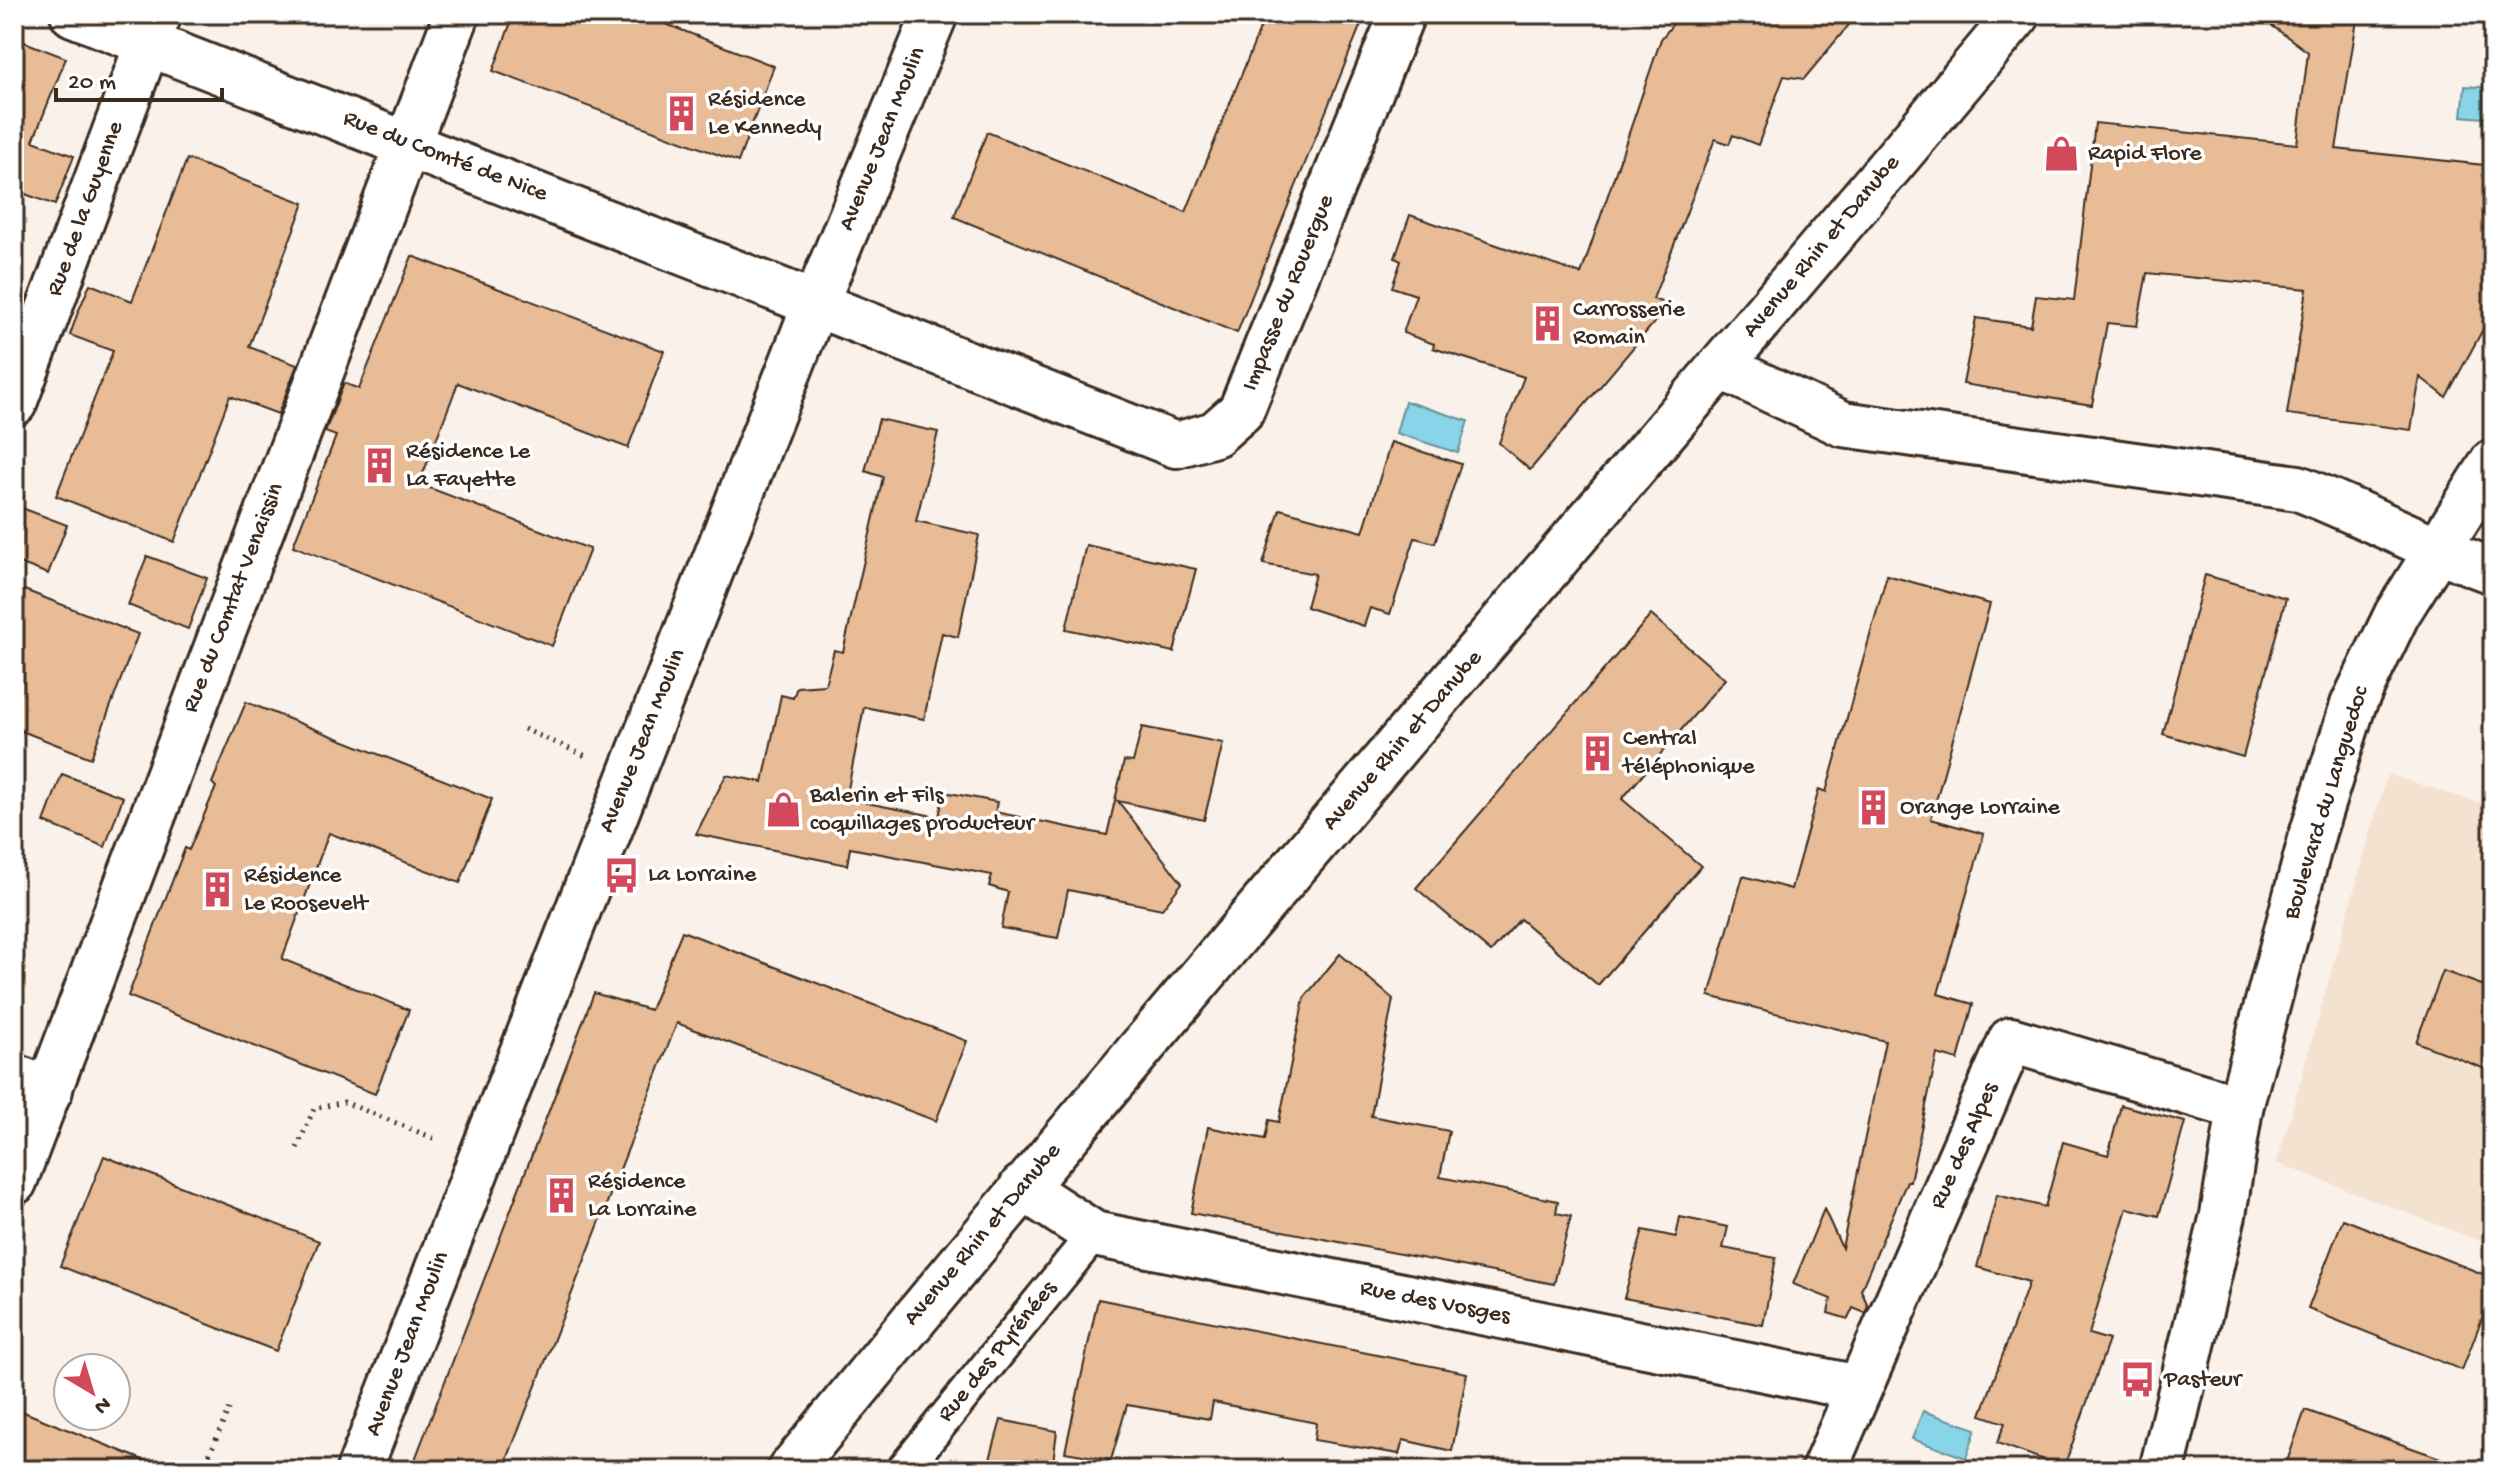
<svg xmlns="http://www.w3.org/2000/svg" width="2507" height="1484" font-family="'Gochi Hand',sans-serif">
  <rect width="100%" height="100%" fill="#faf2ea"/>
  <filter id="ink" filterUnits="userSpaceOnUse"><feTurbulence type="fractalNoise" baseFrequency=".0125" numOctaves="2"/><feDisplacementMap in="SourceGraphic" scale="16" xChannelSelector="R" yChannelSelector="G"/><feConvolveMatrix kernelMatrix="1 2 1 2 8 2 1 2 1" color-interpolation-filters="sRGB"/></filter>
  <g filter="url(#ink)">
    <polygon fill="#f4e2d1" points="2387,774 2493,807 2493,1246 2277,1163"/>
    <g fill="#88d4e8" stroke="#699097" stroke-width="2">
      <polygon points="2465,86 2493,88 2493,119 2462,116"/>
      <polygon points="1405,401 1468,421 1458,453 1396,433"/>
      <polygon points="1923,1411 1976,1429 1966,1458 1912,1439"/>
    </g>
    <g fill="#e7bc97" stroke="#3b2a1e" stroke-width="2">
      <polygon points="514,14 640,14 774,66 738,162 493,71"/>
      <polygon points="1266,14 1365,14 1237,333 954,217 987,132 1186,212"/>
      <polygon points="1681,14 1858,14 1804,79 1784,76 1758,145 1733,135 1729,144 1715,139 1653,299 1669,305 1530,470 1499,443 1524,377 1433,348 1434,344 1403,333 1416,295 1392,287 1401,261 1395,258 1410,215 1581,274 1661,39"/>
      <polygon points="2256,14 2358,14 2336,149 2493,166 2493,311 2446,397 2420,377 2411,430 2287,414 2307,289 2147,273 2137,326 2107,323 2092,405 1963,384 1976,318 2031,326 2036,296 2074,300 2095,123 2297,144 2308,52"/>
      <polygon points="14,38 66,58 33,141 74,156 55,205 14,190"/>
      <polygon points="187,159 304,203 249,347 297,365 278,414 230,396 174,542 56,496 113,351 70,335 78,312 90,284 132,301"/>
      <polygon points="412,256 664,351 628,448 458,383 419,484 590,549 552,646 293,546 336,436 325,432 344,383 359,389"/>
      <polygon points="879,419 938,432 916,521 979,535 958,637 942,633 924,719 864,707 846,799 939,817 944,792 997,802 995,812 1107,835 1124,761 1133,762 1142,727 1223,743 1204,820 1118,801 1182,883 1162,909 1068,890 1058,938 1001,928 1008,892 989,886 992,875 850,848 847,865 696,834 726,775 763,782 781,695 793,698 797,687 825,685 834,650 843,652 883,477 865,471"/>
      <polygon points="1391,442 1461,464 1435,543 1415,538 1390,614 1370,608 1364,626 1306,607 1315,574 1263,564 1280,509 1363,532"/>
      <polygon points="14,505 67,525 48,574 14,561"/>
      <polygon points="1086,545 1196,569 1174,652 1066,629"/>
      <polygon points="147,556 207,578 188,629 128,605"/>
      <polygon points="1887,575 1990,604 1931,819 1984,834 1938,994 1973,1004 1958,1060 1937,1054 1910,1181 1907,1181 1861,1290 1868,1306 1865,1313 1853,1308 1848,1319 1828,1313 1831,1299 1793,1284 1824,1209 1842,1248 1885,1041 1709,996 1743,876 1791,889 1819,789 1826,792"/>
      <polygon points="2205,575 2286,598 2243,757 2163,734"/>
      <polygon points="14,586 138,634 91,758 14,728"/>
      <polygon points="1651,615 1725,679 1622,799 1701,866 1598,985 1520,919 1491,952 1416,888"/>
      <polygon points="246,702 492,799 460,883 329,833 282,959 409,1010 375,1094 128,996 185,848 189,850 216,787 212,783"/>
      <polygon points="62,774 123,797 105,847 44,822"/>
      <polygon points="682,931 967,1041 936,1121 677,1023 503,1470 411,1470 594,993 650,1010"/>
      <polygon points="1340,954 1393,999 1371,1116 1449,1131 1440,1177 1558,1201 1556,1213 1571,1216 1554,1284 1191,1213 1208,1127 1265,1139 1269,1120 1279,1122 1304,998"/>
      <polygon points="2443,971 2493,989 2493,1072 2416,1042"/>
      <polygon points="2121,1105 2185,1122 2159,1216 2127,1208 2089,1334 2109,1340 2064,1467 1997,1443 2005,1423 1981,1415 2029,1282 1977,1267 1997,1195 2045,1207 2063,1142 2108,1155"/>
      <polygon points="104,1156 319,1241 276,1351 60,1266"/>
      <polygon points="1680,1217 1728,1227 1723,1248 1776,1258 1763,1325 1624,1298 1643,1230 1676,1237"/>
      <polygon points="2343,1219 2493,1278 2493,1290 2462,1370 2308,1309"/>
      <polygon points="1098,1299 1467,1373 1452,1451 1403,1440 1399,1454 1314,1440 1316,1423 1213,1402 1210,1419 1127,1405 1111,1460 1065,1452"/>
      <polygon points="14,1408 163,1468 163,1470 14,1470"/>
      <polygon points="2305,1410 2457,1464 2456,1470 2284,1470"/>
      <polygon points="1001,1420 1057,1431 1052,1470 987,1470"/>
    </g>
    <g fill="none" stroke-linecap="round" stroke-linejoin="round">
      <defs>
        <polyline id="service" points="903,1470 1094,1234"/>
        <g id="minor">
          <polyline points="73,14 1176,445 1215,434 1241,411 1402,14"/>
          <path d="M 1722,367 L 1843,424 L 2298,488 C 2365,514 2426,548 2493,571"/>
          <polyline points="14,403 158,16"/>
          <polyline points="14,1077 50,1090"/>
          <polyline points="14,1182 457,14"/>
          <polyline points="1022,1187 1094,1234 1859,1388"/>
          <polyline points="1824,1470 2011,1040 2240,1108"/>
        </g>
        <g id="tertiary">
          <polyline points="359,1470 816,302 935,14"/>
          <polyline points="2162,1470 2223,1215 2240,1108 2313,832 2353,705 2397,614 2493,462"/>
        </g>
        <path id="secondary" d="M 790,1470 C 1192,979 1610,501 2018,14"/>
      </defs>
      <use href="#service" stroke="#3b2a1e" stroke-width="38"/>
      <use href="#minor" stroke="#3b2a1e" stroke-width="50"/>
      <use href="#tertiary" stroke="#3b2a1e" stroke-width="50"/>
      <use href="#secondary" stroke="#3b2a1e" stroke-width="50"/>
      <g stroke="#3b2a1e" stroke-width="5" stroke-dasharray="2 6" stroke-linecap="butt">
        <polyline points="524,729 586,756"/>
        <polyline points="297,1148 314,1109 344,1102 436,1139"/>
        <polyline points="214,1470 204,1467 230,1407"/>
      </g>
      <use href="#service" stroke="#fff" stroke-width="32"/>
      <use href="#minor" stroke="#fff" stroke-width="44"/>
      <use href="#tertiary" stroke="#fff" stroke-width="44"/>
      <use href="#secondary" stroke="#fff" stroke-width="44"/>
    </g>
  </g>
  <defs>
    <symbol id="building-bare" viewBox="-9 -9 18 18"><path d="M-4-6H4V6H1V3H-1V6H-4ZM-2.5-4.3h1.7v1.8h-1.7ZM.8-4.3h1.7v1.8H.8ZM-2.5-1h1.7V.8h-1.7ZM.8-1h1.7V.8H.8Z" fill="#d1495b" stroke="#fff" stroke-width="2.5" paint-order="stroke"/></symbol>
    <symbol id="shop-bare" viewBox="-9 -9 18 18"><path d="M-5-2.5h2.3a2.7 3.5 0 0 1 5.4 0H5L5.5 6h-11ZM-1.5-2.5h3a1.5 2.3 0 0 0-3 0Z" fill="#d1495b" stroke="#fff" stroke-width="2.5" paint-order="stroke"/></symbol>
    <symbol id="bus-bare" viewBox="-9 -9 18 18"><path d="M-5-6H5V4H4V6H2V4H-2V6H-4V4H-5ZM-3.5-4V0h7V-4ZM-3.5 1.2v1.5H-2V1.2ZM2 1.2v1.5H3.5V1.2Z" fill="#d1495b" stroke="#fff" stroke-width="2.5" paint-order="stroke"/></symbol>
  </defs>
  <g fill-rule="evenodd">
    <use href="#building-bare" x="656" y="88" width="51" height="51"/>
    <use href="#shop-bare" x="2036" y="128" width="51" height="51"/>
    <use href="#building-bare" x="1522" y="298" width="51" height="51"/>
    <use href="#building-bare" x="354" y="440" width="51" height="51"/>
    <use href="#building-bare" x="1572" y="728" width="51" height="51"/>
    <use href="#building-bare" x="1848" y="782" width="51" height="51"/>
    <use href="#shop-bare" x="758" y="784" width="51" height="51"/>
    <use href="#bus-bare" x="596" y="850" width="51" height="51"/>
    <use href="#building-bare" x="192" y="864" width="51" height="51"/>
    <use href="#building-bare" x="536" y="1170" width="51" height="51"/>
    <use href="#bus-bare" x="2112" y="1354" width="51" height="51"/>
  </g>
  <g text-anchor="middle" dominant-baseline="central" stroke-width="7" stroke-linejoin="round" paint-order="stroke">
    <g font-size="24" fill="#3b2a1e" stroke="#fff" text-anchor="start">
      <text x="708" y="100">Résidence<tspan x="708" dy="28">Le Kennedy</tspan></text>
      <text x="2088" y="154">Rapid Flore</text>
      <text x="1573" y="310">Carrosserie<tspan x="1573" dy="28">Romain</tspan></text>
      <text x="406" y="452">Résidence Le<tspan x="406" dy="28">La Fayette</tspan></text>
      <text x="1623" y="739">Central<tspan x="1623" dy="28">téléphonique</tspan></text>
      <text x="810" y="796">Balerin et Fils<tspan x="810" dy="28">coquillages producteur</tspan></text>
      <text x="1900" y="808">Orange Lorraine</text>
      <text x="648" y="875">La Lorraine</text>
      <text x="244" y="876">Résidence<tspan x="244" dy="28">Le Roosevelt</tspan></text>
      <text x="588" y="1182">Résidence<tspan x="588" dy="28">La Lorraine</tspan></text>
      <text x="2164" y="1380">Pasteur</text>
    </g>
    <g font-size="24" fill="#3b2a1e" stroke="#fff">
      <text transform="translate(883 139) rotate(-68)">Avenue Jean Moulin</text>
      <text transform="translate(445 157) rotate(21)">Rue du Comté de Nice</text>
      <text transform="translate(86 209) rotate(-70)">Rue de la Guyenne</text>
      <text transform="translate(1822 247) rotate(-50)">Avenue Rhin et Danube</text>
      <text transform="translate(1289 293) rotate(-68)">Impasse du Rouergue</text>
      <text transform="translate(234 598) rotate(-69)">Rue du Comtat Venaissin</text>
      <text transform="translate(643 741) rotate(-68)">Avenue Jean Moulin</text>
      <text transform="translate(1403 741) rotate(-49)">Avenue Rhin et Danube</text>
      <text transform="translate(2327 803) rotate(-73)">Boulevard du Languedoc</text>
      <text transform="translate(1965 1146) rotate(-66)">Rue des Alpes</text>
      <text transform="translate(983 1235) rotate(-50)">Avenue Rhin et Danube</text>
      <text transform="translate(1435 1303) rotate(11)">Rue des Vosges</text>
      <text transform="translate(408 1344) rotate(-69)">Avenue Jean Moulin</text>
      <text transform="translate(998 1352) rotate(-51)">Rue des Pyrénées</text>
    </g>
  </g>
  <rect width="2507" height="1484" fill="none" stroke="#fff" stroke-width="48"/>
  <rect x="24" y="24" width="2459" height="1436" fill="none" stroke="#3b2a1e" stroke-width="3" filter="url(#ink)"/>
  <g transform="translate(92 1392) rotate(142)"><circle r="38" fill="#ffffff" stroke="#b1aaa5" stroke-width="2"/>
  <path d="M0-6L14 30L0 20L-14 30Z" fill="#d1495b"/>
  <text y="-12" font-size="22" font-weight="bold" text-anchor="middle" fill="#3b2a1e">N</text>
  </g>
  <path d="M56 88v12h166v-12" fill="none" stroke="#3b2a1e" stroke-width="4"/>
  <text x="68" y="88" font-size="24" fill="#3b2a1e" stroke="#ffffff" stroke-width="6" paint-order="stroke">20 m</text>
</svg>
